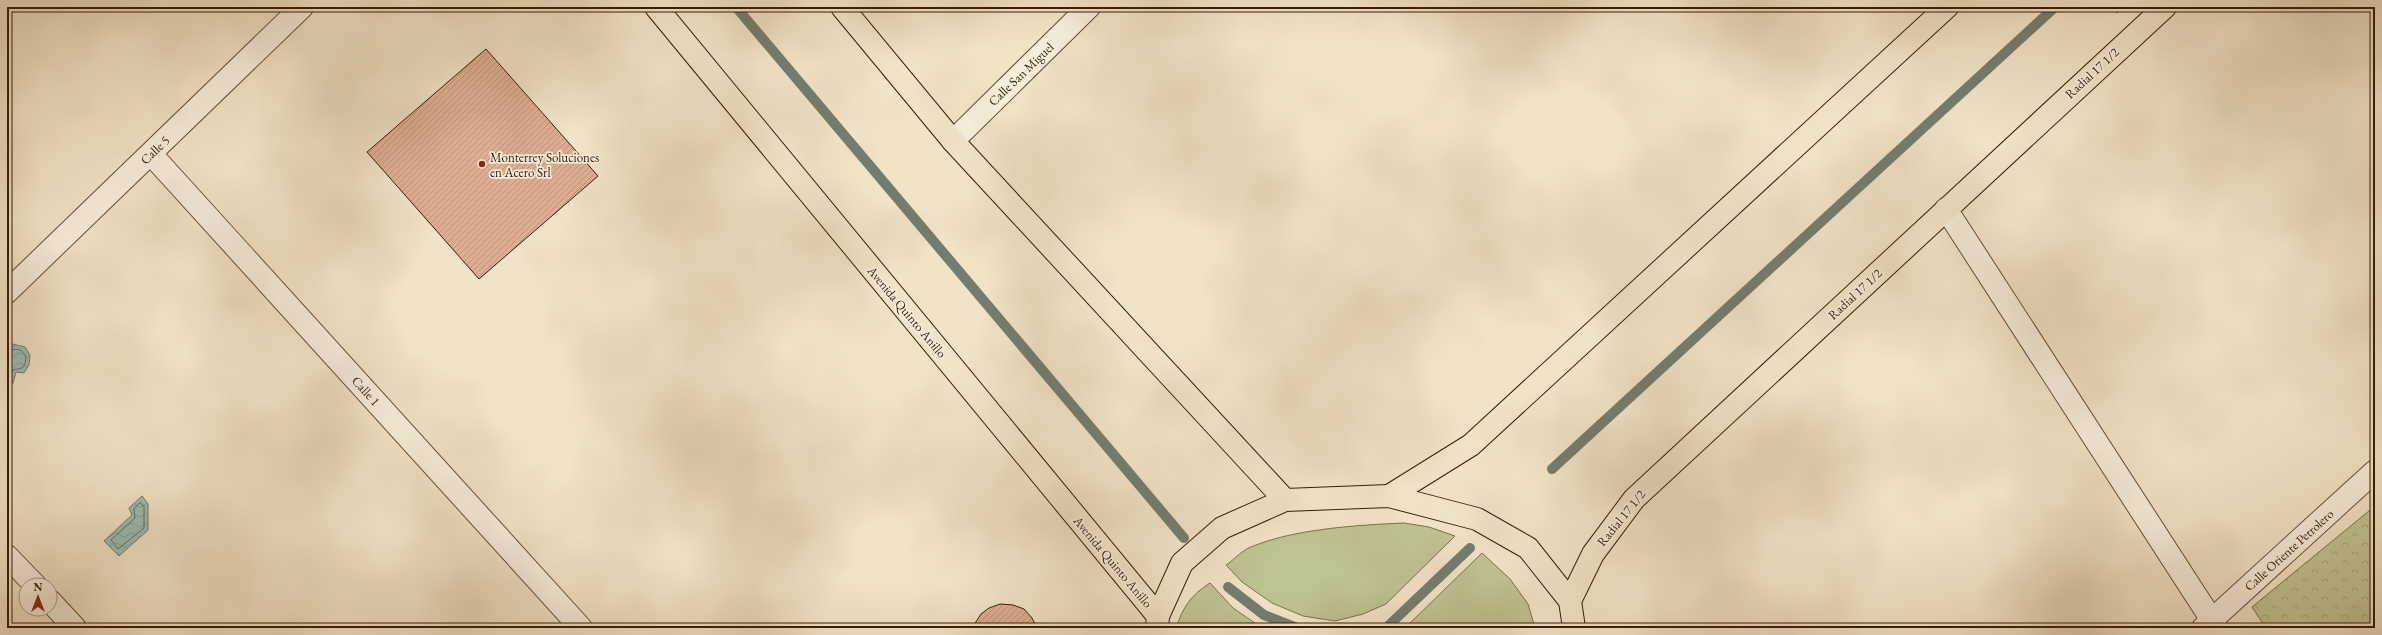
<svg xmlns="http://www.w3.org/2000/svg" width="2382" height="635" font-family="'EB Garamond',serif">
  <defs>
    <pattern id="park-crowns" width="20" height="18" patternUnits="userSpaceOnUse"><rect width="20" height="18" fill="#c0c292"/><path d="M2 6a3 3 0 1 1 6 0M12 15a3 3 0 1 1 6 0" fill="none" stroke="#a6a67c"/></pattern>
    <pattern id="water-waves" width="16" height="10" patternUnits="userSpaceOnUse"><rect width="16" height="10" fill="#9bbeb6"/><path d="M0 5q4-4 8 0t8 0" fill="none" stroke="#86a39b"/></pattern>
    <pattern id="building-hatch" width="6" height="6" patternUnits="userSpaceOnUse"><rect width="6" height="6" fill="#dfad93"/><path d="M-1 1l2-2M0 6l6-6M5 7l2-2" fill="none" stroke="#c0947d"/></pattern>
  </defs>
  <rect width="100%" height="100%" fill="#f1e3c7"/>
  <filter id="stains"><feTurbulence type="fractalNoise" baseFrequency=".005" numOctaves="4"/><feColorMatrix values="0 0 0 0 .2 0 0 0 0 .09 0 0 0 0 .02 0 0 0 .5 -.17"/></filter>
  <radialGradient id="worn" r=".72"><stop offset=".6" stop-color="#630" stop-opacity="0"/><stop offset="1" stop-color="#630" stop-opacity=".3"/></radialGradient>
  <g fill="#c0c292" stroke="#7c6f4b">
    <path d="M 1404,523 L 1429,527 L 1455,536 L 1386,604 L 1363,614 L 1335,621 L 1303,616 L 1272,603 L 1242,582 L 1226,565 C 1234,560 1242,550 1251,547 C 1293,529 1358,525 1404,523 Z"/>
    <polygon points="1482,553 1510,579 1528,604 1535,628 1405,628"/>
    <path d="M 1210,583 L 1233,608 L 1262,628 L 1176,628 C 1183,607 1191,595 1210,583 Z"/>
  </g>
  <polygon fill="url(#park-crowns)" stroke="#7c6f4b" points="2375,506 2375,628 2266,628 2252,607"/>
  <g fill="url(#water-waves)" stroke="#737d6f">
    <polygon points="13,344 25,347 30,355 29,365 24,373 16,372 13,383 7,391 7,347"/>
    <polygon points="142,496 148,504 148,530 119,556 104,541 132,515 129,508"/>
  </g>
  <g fill="none" stroke-linecap="round" stroke-linejoin="round">
    <g stroke="#696d5d" stroke-width="1">
      <path d="M 7,351 C 16,349 21,347 26,357 L 25,364 L 22,368 L 13,370 L 7,385"/>
      <polygon points="140,503 144,506 144,528 118,549 111,540 135,518 134,509"/>
    </g>
    <g stroke="#737d6f" stroke-width="10">
      <polyline points="736,7 1184,538"/>
      <polyline points="1552,469 2055,7"/>
      <polyline points="1228,587 1264,615 1297,628"/>
      <polyline points="1386,628 1470,548"/>
    </g>
  </g>
  <g fill="url(#building-hatch)" stroke="#371c04">
    <polygon points="486,49 598,176 479,279 367,152"/>
    <polygon points="1000,604 1013,605 1024,609 1032,618 1037,628 972,628 981,614 989,608"/>
  </g>
  <g fill="none" stroke-linecap="round" stroke-linejoin="round">
    <defs>
      <g id="minor">
        <polyline points="953,141 1089,7"/>
        <polyline points="151,154 581,628"/>
        <polyline points="1946,209 2217,628"/>
        <polyline points="7,292 302,7"/>
        <polyline points="7,556 35,585"/>
        <polyline points="50,601 75,628"/>
        <polyline points="2203,628 2375,471"/>
      </g>
      <g id="major">
        <polyline points="656,7 1158,616"/>
        <polyline points="842,7 953,141 1285,500"/>
        <polyline points="1389,496 1471,445 1947,7"/>
        <polyline points="1570,601 1593,554 1634,499 2165,7"/>
        <polyline points="1157,628 1158,616 1182,563 1222,528 1285,500 1389,496 1477,519 1528,548 1570,601 1574,628"/>
      </g>
    </defs>
    <use href="#minor" stroke="#664e35" stroke-width="24"/>
    <use href="#major" stroke="#371c04" stroke-width="24"/>
    <polyline stroke="#371c04" stroke-width="2.5" stroke-dasharray="1 2" stroke-linecap="butt" points="2113,7 2118,13"/>
    <use href="#minor" stroke="#f6eddb" stroke-width="22"/>
    <use href="#major" stroke="#f1e3c7" stroke-width="22"/>
  </g>
  <circle fill="#8f2418" stroke="#f6eddb" stroke-width="1.5" cx="482" cy="164" r="4"/>
  <g text-anchor="middle" dominant-baseline="central" stroke-width="3.5" stroke-linejoin="round" paint-order="stroke">
    <g font-size="13" fill="#371c04" stroke="#f6eddb">
      <text transform="translate(2092 73) rotate(-43)">Radial 17 1/2</text>
      <text transform="translate(1021 74) rotate(-44)">Calle San Miguel</text>
      <text transform="translate(155 150) rotate(-44)">Calle 5</text>
      <text transform="translate(1855 294) rotate(-43)">Radial 17 1/2</text>
      <text transform="translate(907 312) rotate(50)">Avenida Quinto Anillo</text>
      <text transform="translate(366 391) rotate(48)">Calle 1</text>
      <text transform="translate(1621 518) rotate(-51)">Radial 17 1/2</text>
      <text transform="translate(2289 550) rotate(-42)">Calle Oriente Petrolero</text>
      <text transform="translate(1113 562) rotate(50)">Avenida Quinto Anillo</text>
    </g>
    <g font-size="13" fill="#371c04" stroke="#f6eddb" text-anchor="start">
      <text x="490" y="157">Monterrey Soluciones<tspan x="490" dy="15">en Acero Srl</tspan></text>
    </g>
  </g>
  <rect width="2382" height="635" fill="none" stroke="#f1e3c7" stroke-width="24"/>
  <rect x="8" y="8" width="2366" height="619" fill="none" stroke="#371c04" stroke-width="2"/>
  <rect x="12" y="12" width="2358" height="611" fill="none" stroke="#371c04"/>
  <g transform="translate(38 597)"><circle r="19" fill="#f6eddb" stroke="#aa9985"/>
  <path d="M0-3L7 15L0 10L-7 15Z" fill="#8f2418"/>
  <text y="-6" font-size="11" font-weight="bold" text-anchor="middle" fill="#371c04">N</text>
  </g>
  <rect width="100%" height="100%" filter="url(#stains)"/>
  <rect width="100%" height="100%" fill="url(#worn)"/>
</svg>
